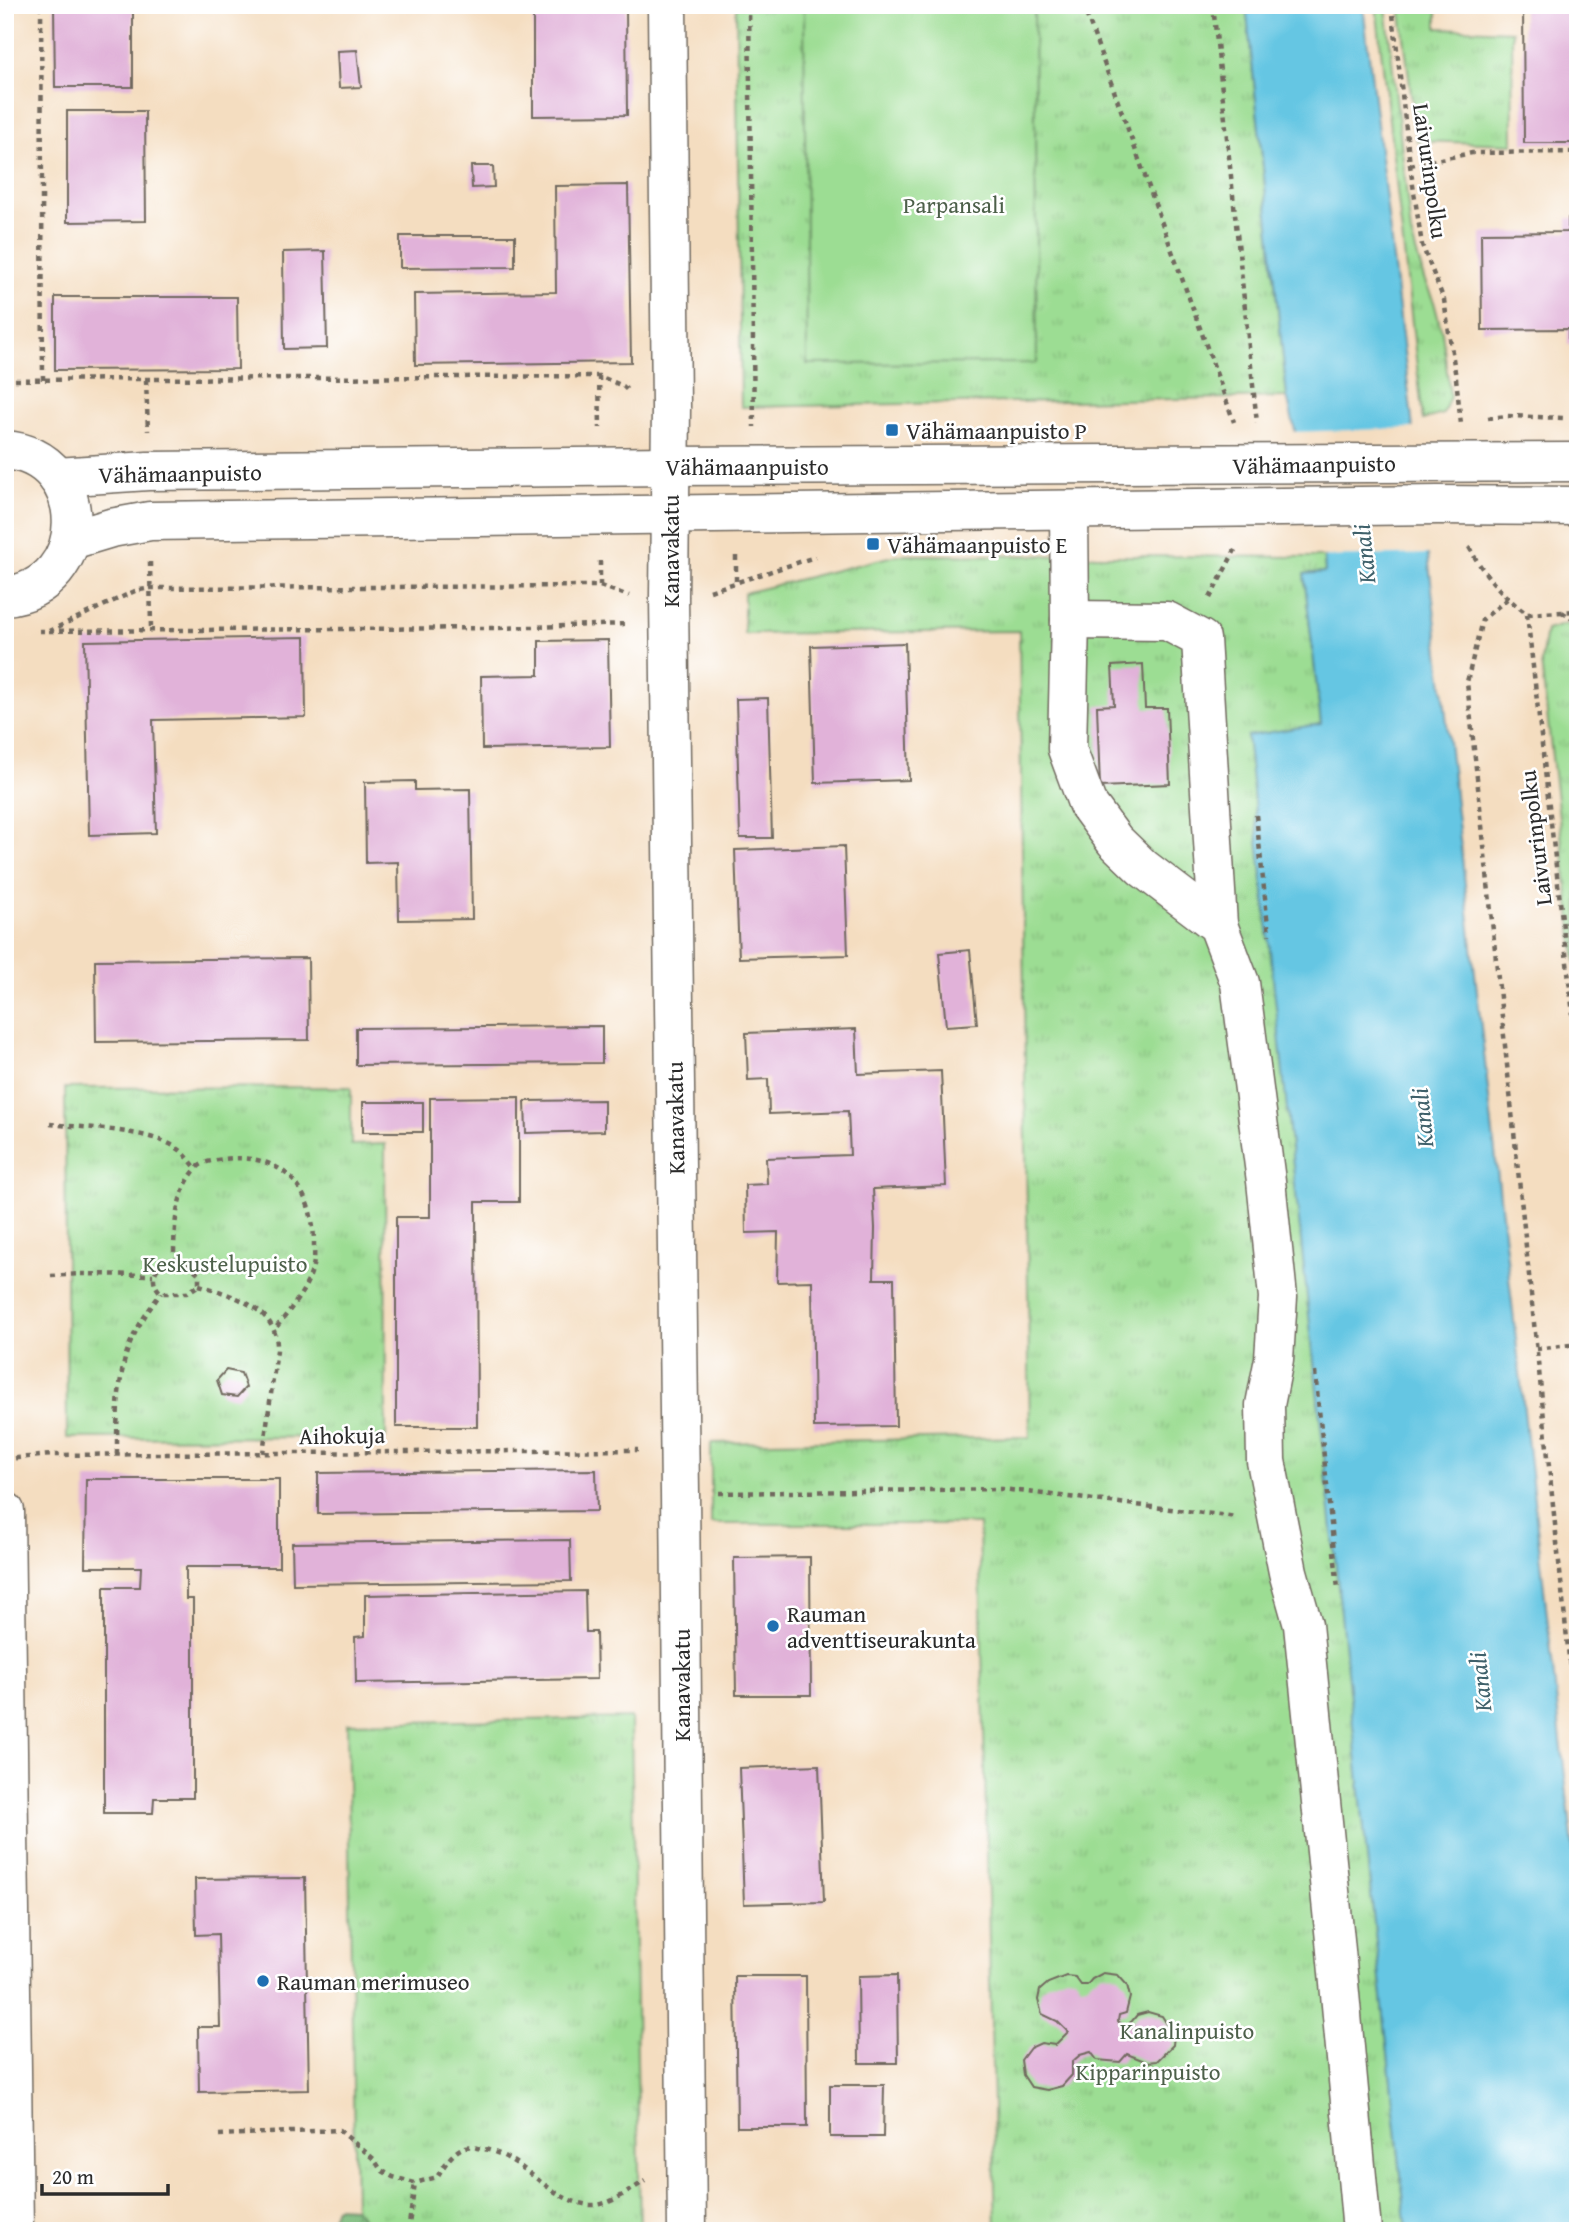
<svg xmlns="http://www.w3.org/2000/svg" width="1583" height="2236" font-family="'Gentium Book Plus',serif">
  <defs>
    <pattern id="grass-tufts" width="24" height="20" patternUnits="userSpaceOnUse" patternTransform="scale(1.75)"><rect width="24" height="20" fill="#9cdd93"/><path d="M3 7l-1-3M5 7V3M7 7l1-3M15 17l-1-3M17 17v-4M19 17l1-3" fill="none" stroke="#87be7f"/></pattern>
    <pattern id="forest-crowns" width="20" height="18" patternUnits="userSpaceOnUse" patternTransform="scale(1.75)"><rect width="20" height="18" fill="#7dbc7d"/><path d="M2 6a3 3 0 1 1 6 0M12 15a3 3 0 1 1 6 0" fill="none" stroke="#679967"/></pattern>
  </defs>
  <rect width="100%" height="100%" fill="#fff"/>
  <filter id="ink" filterUnits="userSpaceOnUse"><feTurbulence type="fractalNoise" baseFrequency=".0143" numOctaves="2"/><feDisplacementMap in="SourceGraphic" scale="14" xChannelSelector="R" yChannelSelector="G"/><feConvolveMatrix kernelMatrix="1 2 1 2 8 2 1 2 1" color-interpolation-filters="sRGB"/></filter>
  <filter id="wash" filterUnits="userSpaceOnUse"><feTurbulence type="fractalNoise" baseFrequency=".00686" numOctaves="4" result="noise"/><feDisplacementMap in="SourceGraphic" scale="28" xChannelSelector="R" yChannelSelector="G"/><feGaussianBlur stdDeviation="1.57" result="paint"/><feColorMatrix in="noise" values="0 0 0 0 0 0 0 0 0 0 0 0 0 0 0 0 0 1.4 0 .05"/><feComposite in="paint" operator="in"/></filter>
  <g filter="url(#wash)">
    <rect width="100%" height="100%" fill="#f4ddc0"/>
    <g fill="url(#grass-tufts)" stroke="#64845f" stroke-width="2">
      <polygon points="736,5 1246,5 1287,397 741,407"/>
      <polygon points="1376,5 1386,5 1411,234 1424,279 1434,302 1442,332 1450,396 1443,414 1423,420"/>
      <polygon points="1400,5 1437,5 1437,28 1512,31 1513,144 1417,141"/>
      <polygon points="897,555 1324,557 1325,572 1304,574 1321,724 1248,737 1407,2231 996,2231 979,1524 711,1524 711,1443 1030,1437 1019,631 744,634 744,593"/>
      <polygon points="1566,624 1578,632 1578,981 1541,662 1546,630"/>
      <polygon points="351,1087 351,1145 385,1144 386,1437 67,1438 65,1088"/>
      <polygon points="631,1718 640,2231 370,2231 355,2208 347,1723"/>
    </g>
    <polygon fill="url(#forest-crowns)" stroke="#547454" stroke-width="2" points="336,2207 355,2208 370,2231 327,2231"/>
    <polygon fill="#9cdd93" stroke="#64845f" stroke-width="2" points="804,5 1034,5 1037,363 807,364"/>
    <polygon fill="#65c6e3" stroke="#487887" stroke-width="2" points="1246,5 1363,5 1430,572 1578,1892 1578,2231 1407,2231 1247,736 1321,724 1304,574 1325,572 1324,557 1287,396"/>
    <polygon fill="#f4ddc0" points="1416,428 1431,554 1321,557 1292,432"/>
    <g id="blocks">
      <g fill="#e1b2d9">
        <polygon points="54,5 133,5 133,87 55,87"/>
        <polygon points="533,5 626,5 627,115 533,116"/>
        <polygon points="1523,5 1578,5 1578,143 1524,143"/>
        <polygon points="357,50 361,87 339,88 337,51"/>
        <polygon points="67,111 145,111 146,221 67,222"/>
        <polygon points="471,166 493,166 494,187 472,188"/>
        <polygon points="628,185 631,362 415,365 414,294 556,292 555,186"/>
        <polygon points="1568,218 1578,218 1578,344 1568,345 1568,329 1482,330 1481,233 1568,232"/>
        <polygon points="400,236 515,236 515,267 400,268"/>
        <polygon points="325,251 327,348 284,349 283,252"/>
        <polygon points="55,297 237,297 238,369 55,370"/>
        <polygon points="305,637 306,717 153,720 156,833 89,835 85,641"/>
        <polygon points="608,640 610,747 482,749 481,676 539,675 539,641"/>
        <polygon points="905,643 909,780 815,783 811,646"/>
        <polygon points="1143,664 1145,708 1167,708 1170,784 1100,787 1097,706 1114,705 1112,666"/>
        <polygon points="768,698 772,838 740,838 736,699"/>
        <polygon points="415,781 415,790 470,789 472,919 399,920 398,862 366,863 365,782"/>
        <polygon points="844,846 848,955 739,958 735,850"/>
        <polygon points="970,950 977,1024 946,1026 939,953"/>
        <polygon points="308,958 309,1040 96,1042 95,960"/>
        <polygon points="602,1026 602,1063 356,1065 356,1028"/>
        <polygon points="856,1029 858,1074 941,1071 946,1186 873,1189 875,1228 874,1279 894,1279 896,1426 814,1427 812,1281 777,1282 778,1232 746,1233 745,1185 767,1184 766,1158 850,1155 848,1111 769,1114 768,1079 748,1080 746,1033"/>
        <polygon points="519,1097 519,1202 476,1202 477,1427 396,1427 396,1217 430,1217 430,1098"/>
        <polygon points="604,1100 604,1131 526,1133 525,1101"/>
        <rect x="363" y="1102" width="60" height="30"/>
        <polygon points="226,1370 241,1373 246,1387 237,1397 222,1395 217,1380"/>
        <polygon points="596,1470 597,1511 318,1514 318,1473"/>
        <polygon points="86,1479 279,1479 279,1567 186,1567 186,1599 193,1599 193,1798 154,1798 153,1813 104,1813 104,1587 140,1587 141,1567 85,1567"/>
        <polygon points="570,1540 571,1581 293,1584 292,1543"/>
        <polygon points="810,1557 811,1695 736,1695 734,1558"/>
        <polygon points="585,1591 586,1632 596,1632 597,1679 356,1683 355,1637 365,1636 365,1595"/>
        <polygon points="819,1765 824,1902 744,1904 739,1768"/>
        <polygon points="305,1878 309,2090 199,2092 198,2027 220,2027 218,1934 196,1935 195,1879"/>
        <polygon points="1103,1973 1118,1975 1127,1985 1130,1997 1126,2013 1119,2015 1118,2021 1125,2027 1132,2021 1137,2015 1148,2012 1162,2016 1174,2035 1173,2045 1157,2061 1147,2062 1127,2054 1120,2062 1097,2060 1091,2052 1080,2055 1072,2062 1072,2075 1062,2086 1047,2090 1031,2087 1023,2075 1021,2060 1030,2048 1041,2043 1055,2045 1068,2032 1057,2021 1042,2014 1038,2000 1040,1990 1048,1983 1066,1976 1075,1977 1081,1985 1087,1985 1092,1979"/>
        <polygon points="897,1975 898,2063 859,2063 858,1976"/>
        <polygon points="735,1976 806,1976 807,2127 737,2127"/>
        <polygon points="830,2085 884,2085 883,2137 830,2137"/>
      </g>
    </g>
  </g>
  <g filter="url(#ink)">
    <use href="#blocks" fill-opacity="0" stroke="#71695f" stroke-width="2"/>
    <g fill="none" stroke-linecap="round" stroke-linejoin="round">
      <defs>
        <g id="minor">
          <polyline points="667,5 671,407 669,597 680,1493 687,2231"/>
          <polyline points="1069,510 1070,620 1067,749 1087,803 1115,841 1143,868 1218,925 1240,983 1266,1181 1278,1297 1274,1359 1265,1405 1266,1461 1288,1572 1303,1625 1335,1940 1362,2231"/>
          <polyline points="1070,620 1167,621 1201,639 1218,925"/>
          <polyline points="5,1511 14,2231"/>
        </g>
        <g id="major">
          <path d="M 5,450 C 94,457 94,587 5,596"/>
          <polyline points="57,477 148,471 671,466 1578,462"/>
          <polyline points="71,540 111,528 150,521 1438,505 1578,506"/>
        </g>
      </defs>
      <use href="#minor" stroke="#71695f" stroke-width="41"/>
      <use href="#major" stroke="#71695f" stroke-width="41"/>
      <g stroke="#71695f" stroke-width="4.5" stroke-dasharray="5 5" stroke-linecap="butt">
        <polyline points="41,5 43,380"/>
        <polyline points="749,5 754,427"/>
        <polyline points="1083,5 1234,422"/>
        <polyline points="1213,5 1257,423"/>
        <polyline points="1392,5 1410,165 1422,245 1444,300 1456,378 1461,424"/>
        <polyline points="1410,165 1472,153 1578,152"/>
        <polyline points="599,376 600,428"/>
        <polyline points="5,380 599,376 623,386 630,393"/>
        <polyline points="146,380 148,431"/>
        <polyline points="1488,418 1507,416 1566,418"/>
        <path d="M 1469,547 C 1484,575 1502,595 1527,614 L 1578,611"/>
        <polyline points="150,562 151,630"/>
        <polyline points="736,581 736,555"/>
        <polyline points="600,586 600,556"/>
        <polyline points="710,591 815,557"/>
        <polyline points="1210,598 1235,550"/>
        <polyline points="1507,599 1482,620 1467,682 1578,1744"/>
        <polyline points="1562,612 1578,623"/>
        <polyline points="1527,614 1578,1058"/>
        <polyline points="39,631 498,628 628,624"/>
        <polyline points="49,631 135,591 151,588 600,586 629,596"/>
        <polyline points="1256,815 1269,935"/>
        <path d="M 50,1124 C 85,1128 147,1129 177,1148 C 185,1153 190,1161 196,1168"/>
        <path d="M 174,1262 C 174,1231 174,1196 195,1170 C 202,1161 213,1161 224,1159 C 282,1152 314,1188 314,1244 C 314,1251 315,1259 313,1266 C 308,1289 289,1311 275,1329"/>
        <path d="M 166,1263 C 180,1262 190,1264 199,1274 L 199,1285 L 187,1293 L 161,1293 C 150,1282 152,1269 166,1263 Z"/>
        <polyline points="51,1276 80,1274 153,1275"/>
        <path d="M 199,1285 C 232,1295 279,1308 277,1350 L 263,1453"/>
        <polyline points="1536,1349 1578,1344"/>
        <polyline points="1315,1372 1338,1589"/>
        <path d="M 117,1454 C 117,1421 117,1387 126,1355 C 133,1332 147,1312 161,1293"/>
        <polyline points="5,1459 52,1455 638,1450"/>
        <polyline points="719,1493 1002,1489 1237,1517"/>
        <path d="M 219,2135 L 339,2130 L 374,2159 L 381,2170 L 393,2177 L 415,2183 L 437,2177 C 444,2166 453,2150 466,2147 C 470,2146 474,2147 477,2148 C 522,2152 547,2202 591,2205 C 610,2206 630,2190 645,2181"/>
        <polyline points="408,2231 415,2183"/>
      </g>
      <use href="#minor" stroke="#fff" stroke-width="38"/>
      <use href="#major" stroke="#fff" stroke-width="38"/>
    </g>
  </g>
  <g fill="#1f6fb2" stroke="#fff" stroke-width="2.5">
    <rect x="885" y="423" width="14" height="14" rx="3.5"/>
    <rect x="866" y="537" width="14" height="14" rx="3.5"/>
    <circle cx="773" cy="1626" r="7"/>
    <circle cx="263" cy="1981" r="7"/>
  </g>
  <g text-anchor="middle" dominant-baseline="central" stroke-width="5" stroke-linejoin="round" paint-order="stroke">
    <g font-size="23" fill="#2b2b2b" stroke="#fff">
      <text transform="translate(1431 171) rotate(82)">Laivurinpolku</text>
      <text transform="translate(1314 464) rotate(-1)">Vähämaanpuisto</text>
      <text x="747" y="466">Vähämaanpuisto</text>
      <text transform="translate(180 473) rotate(-1)">Vähämaanpuisto</text>
      <text transform="translate(670 551) rotate(-90)">Kanavakatu</text>
      <text transform="translate(1535 838) rotate(-97)">Laivurinpolku</text>
      <text transform="translate(675 1118) rotate(-91)">Kanavakatu</text>
      <text transform="translate(342 1435) rotate(-1)">Aihokuja</text>
      <text transform="translate(681 1685) rotate(-90)">Kanavakatu</text>
    </g>
    <g font-size="23" fill="#4d604a" stroke="#fff">
      <text x="954" y="204">Parpansali</text>
      <text x="225" y="1263">Keskustelupuisto</text>
      <text x="1187" y="2030">Kanalinpuisto</text>
      <text x="1148" y="2071">Kipparinpuisto</text>
    </g>
    <g font-size="23" fill="#2b2b2b" stroke="#fff" text-anchor="start">
      <text x="906" y="430">Vähämaanpuisto P</text>
      <text x="887" y="544">Vähämaanpuisto E</text>
      <text x="787" y="1613">Rauman<tspan x="787" dy="26">adventtiseurakunta</tspan></text>
      <text x="277" y="1981">Rauman merimuseo</text>
    </g>
    <g font-size="24" font-style="italic" fill="#3f616b" stroke="#fff">
      <text transform="translate(1364 554) rotate(-96)">Kanali</text>
      <text transform="translate(1422 1118) rotate(-96)">Kanali</text>
      <text transform="translate(1480 1682) rotate(-96)">Kanali</text>
    </g>
  </g>
  <rect width="1583" height="2236" fill="none" stroke="#fff" stroke-width="28"/>
  <path d="M42 2184v10h126v-10" fill="none" stroke="#2b2b2b" stroke-width="3.5"/>
  <text x="52" y="2184" font-size="21" fill="#2b2b2b" stroke="#ffffff" stroke-width="5" paint-order="stroke">20 m</text>
</svg>
